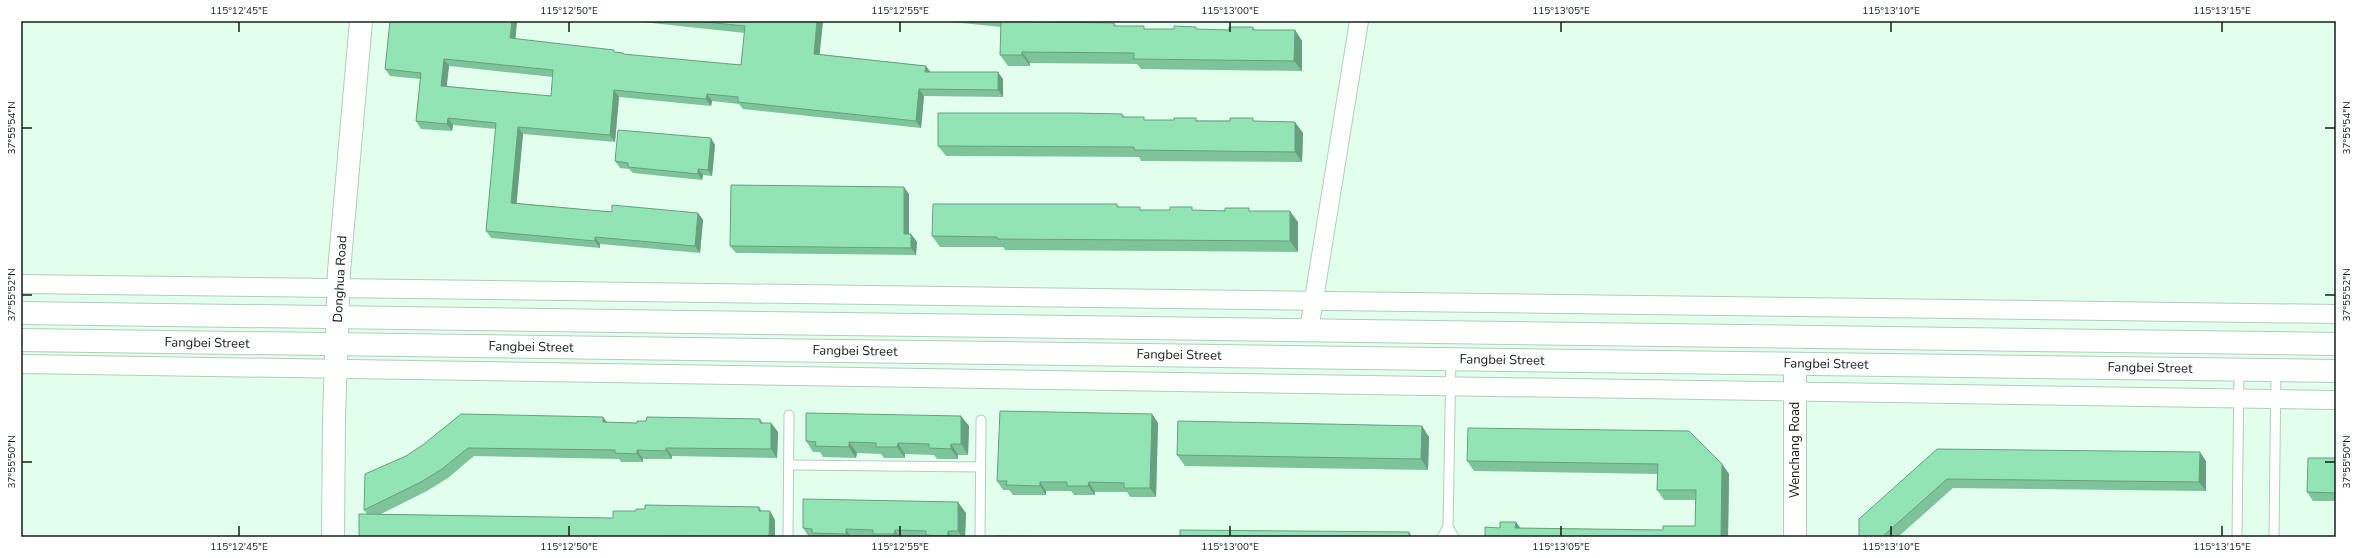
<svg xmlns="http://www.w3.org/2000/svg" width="2357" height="558" font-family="'Nunito Sans',sans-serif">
  <rect width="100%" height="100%" fill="#e2ffed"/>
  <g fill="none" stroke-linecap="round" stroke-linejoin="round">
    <defs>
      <g id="service">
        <polyline points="789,465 981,467"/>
        <polyline points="1448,527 1454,537"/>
        <polyline points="788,537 789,415"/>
        <polyline points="980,537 981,420"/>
        <polyline points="1442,537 1448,527 1451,359"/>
        <polyline points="2237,537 2239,370"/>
        <polyline points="2274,537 2276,370"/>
      </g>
      <g id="minor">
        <polyline points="21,284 2336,314"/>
        <polyline points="1309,330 1359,21"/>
        <polyline points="21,364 2336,400"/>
      </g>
      <g id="tertiary">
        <polyline points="333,537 334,418 339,271 361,21"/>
        <polyline points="1795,537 1795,364"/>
      </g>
      <g id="secondary">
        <polyline points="21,313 2336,344"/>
        <polyline points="21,340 2336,371"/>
      </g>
    </defs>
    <use href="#service" stroke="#b2cdbc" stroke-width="11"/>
    <use href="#minor" stroke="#b2cdbc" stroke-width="20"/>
    <use href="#tertiary" stroke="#b2cdbc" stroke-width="24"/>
    <use href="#secondary" stroke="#b2cdbc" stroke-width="24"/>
    <use href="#service" stroke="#fff" stroke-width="9"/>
    <use href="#minor" stroke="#fff" stroke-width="18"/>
    <use href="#tertiary" stroke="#fff" stroke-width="22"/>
    <use href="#secondary" stroke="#fff" stroke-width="22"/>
  </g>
  <g fill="#7ec49b" fill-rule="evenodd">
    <path d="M 517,21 L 515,39 L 623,53 L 624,55 L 741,65 L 745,33 L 633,21 L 823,21 L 819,54 L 926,66 L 930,72 L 1003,79 L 1003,97 L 924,96 L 921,128 L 743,109 L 739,104 L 712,101 L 711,106 L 619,97 L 615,142 L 523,134 L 516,203 L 612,212 L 698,213 L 703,220 L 700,253 L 600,244 L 600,248 L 491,238 L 486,231 L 496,129 L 453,125 L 452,131 L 421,129 L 416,121 L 420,79 L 390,76 L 385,69 ZM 449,66 L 553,77 L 551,96 L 446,86 Z"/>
    <polygon points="942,21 1003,21 1003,22 1114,23 1116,26 1146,29 1229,30 1253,27 1255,30 1295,30 1302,41 1302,71 1141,69 1137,64 1030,63 1030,66 1008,66 1000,55 1001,27"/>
    <polygon points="1122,114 1125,117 1146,120 1255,121 1303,133 1302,162 1141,161 1139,157 946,156 938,146"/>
    <polygon points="715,145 712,176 703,175 702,180 633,173 629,169 620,168 615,161"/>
    <polygon points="909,194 909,234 911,234 917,242 916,255 736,253 730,246"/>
    <polygon points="1117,204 1119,207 1142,210 1251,211 1298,222 1298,252 1005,250 1003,247 940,247 932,236"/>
    <polygon points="1152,414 1158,423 1156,497 1130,497 1127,492 1095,492 1095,495 1074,495 1071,491 1046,491 1046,495 1013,495 1009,490 1003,490 997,481"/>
    <polygon points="961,416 969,426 968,455 958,455 958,459 937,459 934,455 905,454 905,458 884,458 881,454 857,453 856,458 823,457 820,452 813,452 806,441"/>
    <polygon points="603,417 607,422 637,423 646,421 760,419 763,423 771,423 778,432 777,458 672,456 672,459 643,459 643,462 621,462 619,459 474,456 448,478 427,491 381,514 613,518 636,511 759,507 762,511 775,520 775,537 359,537 367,514 364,510 406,456"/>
    <polygon points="1422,426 1429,437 1428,470 1185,466 1177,455"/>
    <polygon points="1937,449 2206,461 2206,491 1953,488 1898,537 1859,537"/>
    <polygon points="2336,458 2336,501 2313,501 2307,492"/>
    <polygon points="1467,461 1722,464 1729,474 1728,537 1500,528 1516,522 1520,528 1663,530 1695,526 1696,500 1664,500 1657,490 1657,474 1474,471"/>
    <polygon points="966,513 965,537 809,537 803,528"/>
  </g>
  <g fill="#67a07e">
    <polygon points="512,21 517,21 515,45 510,38"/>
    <polygon points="817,21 823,21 819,61 814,54"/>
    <polygon points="1295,30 1302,41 1302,71 1294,61"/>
    <polygon points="1022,52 1030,63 1030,66 1022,55"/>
    <polygon points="444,59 449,66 446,93 441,86"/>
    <polygon points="926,66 931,73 925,72"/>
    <polygon points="998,72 1003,79 1003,97 998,90"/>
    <polygon points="919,89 924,96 921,128 916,121"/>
    <polygon points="614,90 619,97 615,142 610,135"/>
    <polygon points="707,94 712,101 711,106 706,99"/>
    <polygon points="448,118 453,125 452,131 447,124"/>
    <polygon points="1295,122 1303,133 1302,162 1295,152"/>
    <polygon points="518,127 523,134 516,210 511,203"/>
    <polygon points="711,138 715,145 712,176 708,170"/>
    <polygon points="698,169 703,175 702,180 698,174"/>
    <polygon points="904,187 909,194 909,242 904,234"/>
    <polygon points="1290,211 1298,222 1298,252 1290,241"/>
    <polygon points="698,213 703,220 700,253 695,246"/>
    <polygon points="911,234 917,242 916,255 911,248"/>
    <polygon points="595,237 600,244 600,248 595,241"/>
    <polygon points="1152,414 1158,423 1156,497 1150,488"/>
    <polygon points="961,416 969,426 968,455 961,444"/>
    <polygon points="603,417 609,425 603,422"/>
    <polygon points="771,423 778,432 777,458 771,449"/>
    <polygon points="1422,426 1429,437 1428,470 1421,459"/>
    <polygon points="849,442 857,453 856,458 849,447"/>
    <polygon points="898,443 905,454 905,458 897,447"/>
    <polygon points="951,444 958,455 958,459 951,449"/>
    <polygon points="666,448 672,456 672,459 666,451"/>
    <polygon points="637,450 643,459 643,462 637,454"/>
    <polygon points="2200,452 2206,461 2206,491 2199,482"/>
    <polygon points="1722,464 1729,474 1728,537 1721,537"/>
    <polygon points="1040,482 1046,491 1046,495 1040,486"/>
    <polygon points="1089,482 1095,492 1095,495 1088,486"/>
    <polygon points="958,502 966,513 965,537 962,537 958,531"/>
    <polygon points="770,511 775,520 775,537 769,537"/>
    <polygon points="1516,522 1523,532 1515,528"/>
    <polygon points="846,529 851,537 848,537 846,534"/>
    <polygon points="895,530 899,537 896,537 894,534"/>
    <polygon points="948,531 952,537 949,537 948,536"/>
    <polygon points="1409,532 1412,537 1409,537"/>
  </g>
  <g fill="#93e4b4" stroke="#67a07e" fill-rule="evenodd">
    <path d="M 390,21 L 512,21 L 510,38 L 614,50 L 614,52 L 623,53 L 623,54 L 741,65 L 745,26 L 695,21 L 817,21 L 814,54 L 926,66 L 925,72 L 998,72 L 998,90 L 919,89 L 916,121 L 738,102 L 738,97 L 707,94 L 706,99 L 614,90 L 610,135 L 518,127 L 511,203 L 612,212 L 612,205 L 698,213 L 695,246 L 595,237 L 595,241 L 486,231 L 496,123 L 448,118 L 447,124 L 416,121 L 421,73 L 385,69 ZM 444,59 L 553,70 L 551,96 L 441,86 Z"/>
    <polygon points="1001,21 1114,23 1114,26 1144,26 1144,29 1174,29 1174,26 1196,27 1196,29 1229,30 1229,27 1253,27 1253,30 1295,30 1294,61 1134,59 1134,53 1022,52 1022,55 1000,55"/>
    <polygon points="938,113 1076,113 1122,114 1122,117 1144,117 1144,120 1174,120 1174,118 1196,118 1196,121 1230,121 1230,118 1253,118 1253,121 1295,122 1295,152 1134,150 1134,147 938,146"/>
    <polygon points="618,130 711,138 708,170 698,169 698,174 628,167 628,163 615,161"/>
    <polygon points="731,185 904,187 904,234 911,234 911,248 730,246"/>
    <polygon points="933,204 1117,204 1117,207 1140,207 1140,210 1170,210 1170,207 1192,207 1192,210 1225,211 1225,208 1249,208 1249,211 1290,211 1290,241 997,239 997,237 932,236"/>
    <polygon points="1000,411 1152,414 1150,488 1124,488 1124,483 1089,482 1088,486 1067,486 1067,482 1040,482 1040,486 1006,485 1007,481 997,481"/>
    <polygon points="806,413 961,416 961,444 951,444 951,449 929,448 929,444 898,443 897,447 876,447 876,443 849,442 849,447 815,446 816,442 806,441"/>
    <polygon points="461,414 603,417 603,422 637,423 637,421 646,421 647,417 760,419 760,423 771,423 771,449 666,448 666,451 637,450 637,454 615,453 615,450 468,448 442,469 421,482 364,510 365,474 406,456 424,444"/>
    <polygon points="1178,421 1422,426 1421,459 1177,455"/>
    <polygon points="1468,428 1689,431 1722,464 1721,537 1485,537 1485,527 1500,528 1500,522 1516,522 1515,528 1663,530 1663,526 1695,526 1696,490 1657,490 1658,464 1467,461"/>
    <polygon points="1937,449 2200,452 2199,482 1947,479 1882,537 1859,537 1859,519"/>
    <polygon points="2308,458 2336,458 2336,493 2307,492"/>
    <polygon points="803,499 958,502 958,531 948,531 948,536 926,535 926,531 895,530 894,534 873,534 873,530 846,529 846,534 812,533 812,529 803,528"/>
    <polygon points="645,505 759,507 759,511 770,511 769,537 664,536 664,537 359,537 359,514 613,518 613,511 636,511 636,509 645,509"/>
    <polygon points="1180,530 1409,532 1409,537 1180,537"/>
    <polygon points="995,536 1070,537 995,537"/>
  </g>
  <path fill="none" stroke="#141f18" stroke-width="1.5" d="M 239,22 L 239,32M 569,22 L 569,32M 900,22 L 900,32M 1230,22 L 1230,32M 1561,22 L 1561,32M 1891,22 L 1891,32M 2222,22 L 2222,32M 22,128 L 32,128M 2325,128 L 2335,128M 22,295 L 32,295M 2325,295 L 2335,295M 22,462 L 32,462M 2325,462 L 2335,462M 239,526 L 239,536M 569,526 L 569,536M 900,526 L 900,536M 1230,526 L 1230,536M 1561,526 L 1561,536M 1891,526 L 1891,536M 2222,526 L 2222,536"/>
  <g text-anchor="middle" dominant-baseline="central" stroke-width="3" stroke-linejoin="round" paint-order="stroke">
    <g font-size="13" fill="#141f18" stroke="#fff">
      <text transform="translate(340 279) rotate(-87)">Donghua Road</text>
      <text transform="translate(207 343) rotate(1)">Fangbei Street</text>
      <text transform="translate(531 347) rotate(1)">Fangbei Street</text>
      <text transform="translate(855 351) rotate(1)">Fangbei Street</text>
      <text transform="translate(1179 355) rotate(1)">Fangbei Street</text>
      <text transform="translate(1502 360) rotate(1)">Fangbei Street</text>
      <text transform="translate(1826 364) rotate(1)">Fangbei Street</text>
      <text transform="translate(2150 368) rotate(1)">Fangbei Street</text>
      <text transform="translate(1795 450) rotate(-90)">Wenchang Road</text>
    </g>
  </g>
  <rect width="2357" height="558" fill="none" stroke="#ffffff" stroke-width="44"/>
  <rect x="22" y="22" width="2313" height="514" fill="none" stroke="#141f18" stroke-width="1.5"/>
  <g font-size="10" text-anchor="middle" fill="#141f18">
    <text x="239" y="14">115°12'45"E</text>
    <text x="569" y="14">115°12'50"E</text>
    <text x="900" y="14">115°12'55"E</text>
    <text x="1230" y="14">115°13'00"E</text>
    <text x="1561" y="14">115°13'05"E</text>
    <text x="1891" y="14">115°13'10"E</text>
    <text x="2222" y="14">115°13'15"E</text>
    <text transform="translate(11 128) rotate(-90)" y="4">37°55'54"N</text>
    <text transform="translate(2346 128) rotate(-90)" y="4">37°55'54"N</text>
    <text transform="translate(11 295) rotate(-90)" y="4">37°55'52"N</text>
    <text transform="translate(2346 295) rotate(-90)" y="4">37°55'52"N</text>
    <text transform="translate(11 462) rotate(-90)" y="4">37°55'50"N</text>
    <text transform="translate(2346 462) rotate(-90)" y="4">37°55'50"N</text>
    <text x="239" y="550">115°12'45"E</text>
    <text x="569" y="550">115°12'50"E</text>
    <text x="900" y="550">115°12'55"E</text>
    <text x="1230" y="550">115°13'00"E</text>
    <text x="1561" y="550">115°13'05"E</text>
    <text x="1891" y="550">115°13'10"E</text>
    <text x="2222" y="550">115°13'15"E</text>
  </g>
</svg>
